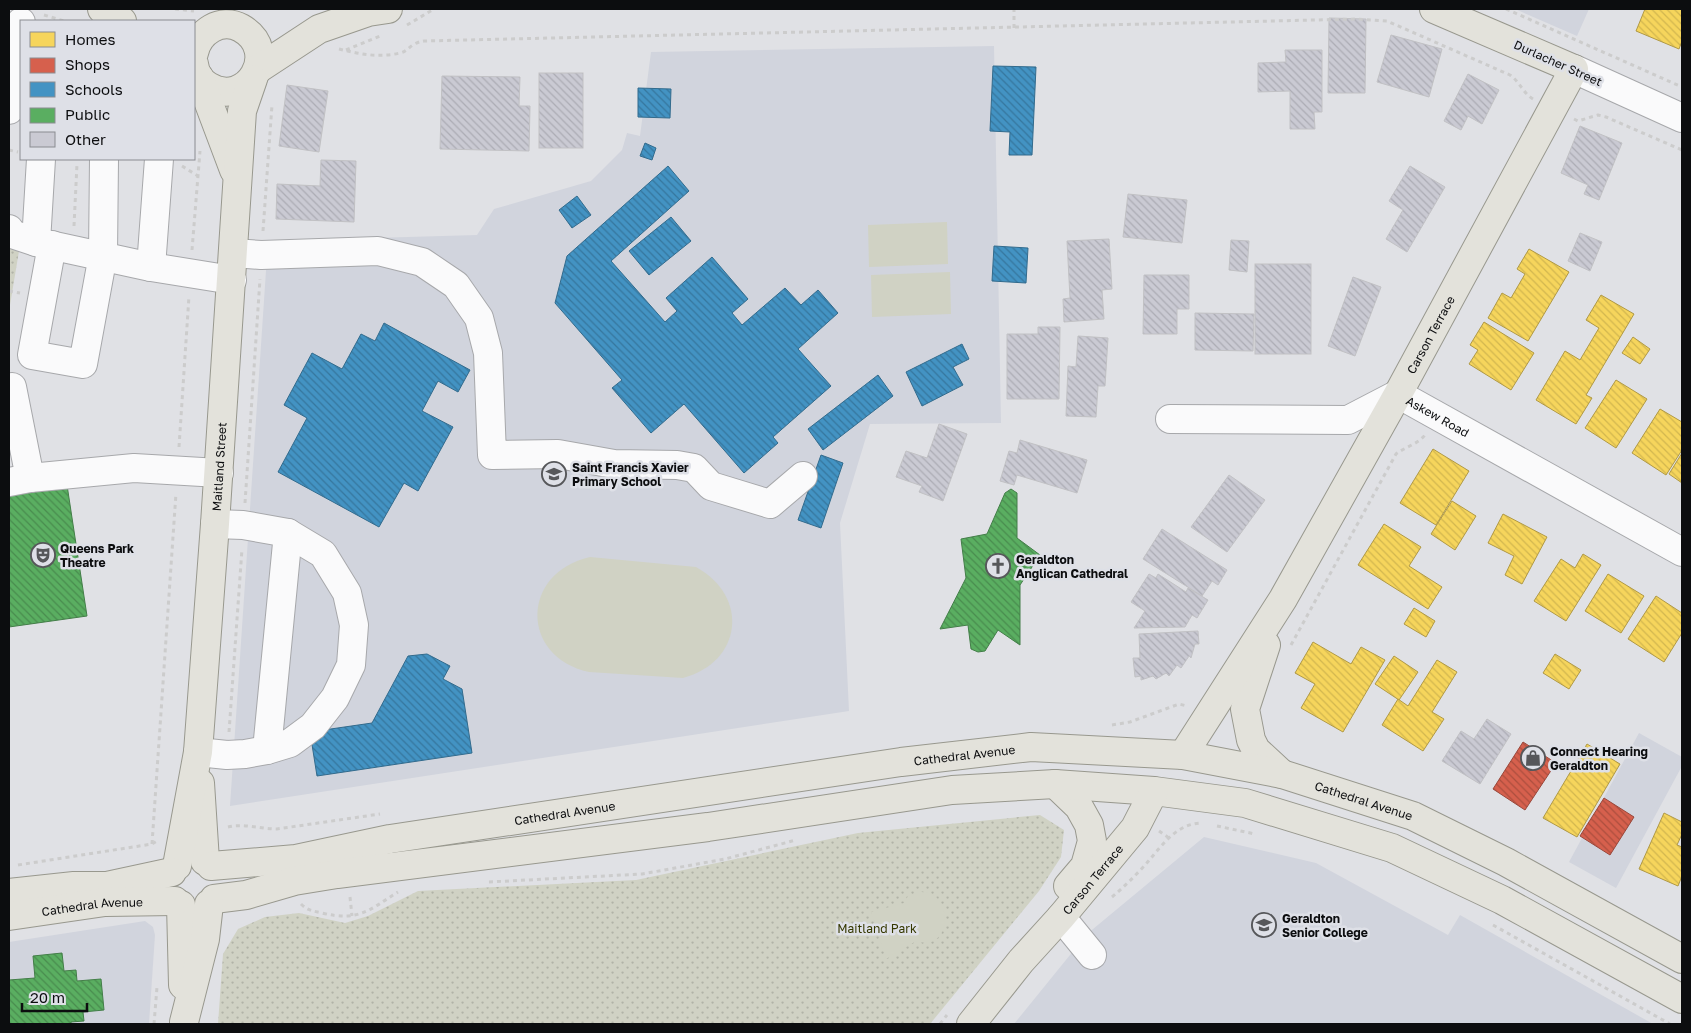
<svg xmlns="http://www.w3.org/2000/svg" width="1691" height="1033" font-family="'Golos Text',sans-serif">
  <defs>
    <pattern id="grass-dots" width="8" height="8" patternUnits="userSpaceOnUse" patternTransform="scale(1.25)"><rect width="8" height="8" fill="#d0d2c4"/><path d="M2 2h.1M6 6h.1" fill="none" stroke="#b1b3a7" stroke-width="1.8" stroke-linecap="round"/></pattern>
    <pattern id="homes-back-hatch" width="6" height="6" patternUnits="userSpaceOnUse" patternTransform="scale(1.25)"><rect width="6" height="6" fill="#f6d55c"/><path d="M-1 5l2 2M0 0l6 6M5-1l2 2" fill="none" stroke="#d2b64f"/></pattern>
    <pattern id="shops-back-hatch" width="6" height="6" patternUnits="userSpaceOnUse" patternTransform="scale(1.25)"><rect width="6" height="6" fill="#d6604d"/><path d="M-1 5l2 2M0 0l6 6M5-1l2 2" fill="none" stroke="#ac4e3e"/></pattern>
    <pattern id="schools-back-hatch" width="6" height="6" patternUnits="userSpaceOnUse" patternTransform="scale(1.25)"><rect width="6" height="6" fill="#4393c3"/><path d="M-1 5l2 2M0 0l6 6M5-1l2 2" fill="none" stroke="#36769d"/></pattern>
    <pattern id="public-back-hatch" width="6" height="6" patternUnits="userSpaceOnUse" patternTransform="scale(1.25)"><rect width="6" height="6" fill="#5aae61"/><path d="M-1 5l2 2M0 0l6 6M5-1l2 2" fill="none" stroke="#498c4e"/></pattern>
    <pattern id="building-back-hatch" width="6" height="6" patternUnits="userSpaceOnUse" patternTransform="scale(1.25)"><rect width="6" height="6" fill="#cacad3"/><path d="M-1 5l2 2M0 0l6 6M5-1l2 2" fill="none" stroke="#acacb4"/></pattern>
  </defs>
  <rect width="100%" height="100%" fill="#e0e1e5"/>
  <g fill="#d1d4dd">
    <polygon points="1515,9 1589,9 1577,36"/>
    <polygon points="994,46 1001,423 870,424 840,523 849,711 230,806 268,241 477,235 494,209 591,181 622,150 627,133 640,136 651,52"/>
    <polygon points="1639,733 1682,757 1682,766 1616,888 1569,862"/>
    <polygon points="1204,837 1316,863 1448,935 1460,915 1653,1024 1014,1024 1087,934"/>
    <polygon points="145,921 153,927 155,935 149,1024 9,1024 9,942"/>
  </g>
  <g fill="url(#grass-dots)">
    <polygon points="9,240 20,245 9,311"/>
    <polygon points="1040,815 1064,830 1061,857 1039,891 930,1024 218,1024 223,954 238,929 265,917 299,913 345,923 368,916 418,891 636,880 858,833"/>
  </g>
  <g fill="#d0d2c4">
    <polygon points="947,222 948,264 869,267 868,225"/>
    <polygon points="950,272 951,314 872,317 871,275"/>
    <path d="M 590,557 L 696,567 C 750,597 742,662 683,678 L 589,672 C 520,657 520,573 590,557 Z"/>
    <path d="M 919,892 C 922,892 927,892 930,893 C 954,904 949,952 916,941 L 886,959 L 871,912 L 904,903 L 908,896 Z"/>
  </g>
  <g fill="url(#homes-back-hatch)" stroke="#b09945">
    <polygon points="1645,9 1682,9 1682,41 1679,49 1636,31"/>
    <polygon points="1529,249 1569,272 1528,341 1488,318 1502,293 1511,298 1525,274 1517,269"/>
    <polygon points="1601,295 1634,314 1586,395 1592,398 1576,424 1536,400 1565,351 1580,360 1599,328 1586,320"/>
    <polygon points="1484,322 1534,353 1511,390 1469,364 1478,350 1470,345"/>
    <polygon points="1633,337 1650,349 1640,364 1622,353"/>
    <polygon points="1616,380 1647,399 1616,448 1585,428"/>
    <polygon points="1660,409 1682,422 1682,450 1666,475 1632,453"/>
    <polygon points="1433,449 1469,471 1436,525 1400,503"/>
    <polygon points="1682,453 1682,483 1669,474"/>
    <polygon points="1452,501 1476,516 1455,550 1431,534"/>
    <polygon points="1503,514 1547,537 1522,584 1505,575 1514,556 1488,543"/>
    <polygon points="1384,524 1421,547 1409,566 1442,587 1428,609 1358,565"/>
    <polygon points="1583,554 1601,565 1566,621 1534,601 1561,559 1575,568"/>
    <polygon points="1608,574 1644,596 1621,633 1585,611"/>
    <polygon points="1656,596 1682,613 1682,633 1664,662 1628,639"/>
    <polygon points="1414,608 1435,621 1426,637 1404,624"/>
    <polygon points="1313,642 1351,664 1361,647 1385,660 1343,732 1301,708 1315,684 1295,673"/>
    <polygon points="1555,654 1581,670 1569,689 1543,673"/>
    <polygon points="1394,656 1418,672 1399,700 1375,684"/>
    <polygon points="1437,660 1457,672 1432,712 1444,719 1423,751 1382,725 1398,699 1408,706"/>
    <polygon points="1587,744 1620,764 1577,837 1543,818"/>
    <polygon points="1664,813 1682,822 1682,834 1677,845 1682,847 1682,876 1678,886 1639,869"/>
  </g>
  <g fill="url(#shops-back-hatch)" stroke="#99473a">
    <polygon points="1523,742 1556,763 1525,810 1493,789"/>
    <polygon points="1604,798 1634,817 1610,855 1580,836"/>
  </g>
  <g fill="url(#schools-back-hatch)" stroke="#326b8d">
    <polygon points="993,66 1036,67 1032,155 1009,155 1010,132 990,131"/>
    <polygon points="638,88 671,89 670,118 638,117"/>
    <polygon points="645,143 656,148 652,160 640,156"/>
    <polygon points="668,166 689,191 611,261 665,322 677,311 666,298 712,257 748,299 732,313 742,325 785,288 801,305 818,290 838,313 798,349 831,386 773,437 778,443 744,473 684,404 651,433 612,388 622,380 555,303 567,256"/>
    <polygon points="577,196 591,215 572,228 559,210"/>
    <polygon points="671,217 691,241 649,275 629,251"/>
    <polygon points="994,246 1028,248 1026,283 992,281"/>
    <polygon points="384,323 470,370 458,392 438,381 422,411 453,427 418,491 404,483 379,527 278,472 307,418 284,405 312,353 342,369 361,334 375,341"/>
    <polygon points="962,344 969,359 953,367 963,385 922,406 906,372"/>
    <polygon points="878,375 893,396 823,450 808,429"/>
    <polygon points="821,455 843,463 821,528 798,520"/>
    <polygon points="427,654 450,666 443,679 462,689 472,753 317,776 310,732 372,723 408,656"/>
  </g>
  <g fill="url(#public-back-hatch)" stroke="#437e48">
    <polygon points="67,485 87,616 9,627 9,493"/>
    <polygon points="1011,489 1017,493 1017,538 1040,555 1020,585 1020,645 998,630 985,651 978,652 971,649 968,625 940,629 966,578 961,539 987,534 1005,493"/>
    <polygon points="62,953 64,971 76,970 77,981 101,979 104,1010 83,1012 84,1021 71,1022 71,1024 9,1024 9,980 35,978 33,956"/>
  </g>
  <g fill="url(#building-back-hatch)" stroke="#c1c1c4">
    <polygon points="1329,18 1366,19 1365,93 1328,93"/>
    <polygon points="1391,35 1442,49 1429,97 1377,82"/>
    <polygon points="1285,50 1322,50 1322,112 1314,112 1315,129 1290,129 1290,91 1258,92 1258,63 1286,62"/>
    <rect x="539" y="73" width="44" height="75"/>
    <polygon points="1468,74 1499,90 1482,124 1468,116 1461,130 1444,121"/>
    <polygon points="442,76 520,77 519,106 530,106 529,151 440,149"/>
    <polygon points="287,85 328,91 319,152 279,146"/>
    <polygon points="1580,126 1622,143 1599,200 1584,194 1588,185 1561,173"/>
    <polygon points="321,160 356,161 354,222 276,219 277,184 320,186"/>
    <polygon points="1410,166 1445,187 1407,252 1386,239 1403,210 1389,201"/>
    <polygon points="1128,194 1187,200 1182,243 1123,237"/>
    <polygon points="1580,233 1602,242 1590,271 1568,261"/>
    <polygon points="1109,239 1112,289 1102,290 1104,319 1064,322 1063,299 1070,298 1067,241"/>
    <polygon points="1231,240 1249,241 1247,272 1229,270"/>
    <rect x="1255" y="264" width="56" height="90"/>
    <polygon points="1144,275 1189,275 1189,309 1177,309 1177,334 1143,334"/>
    <polygon points="1353,277 1381,287 1355,356 1328,346"/>
    <polygon points="1195,313 1254,314 1253,351 1195,350"/>
    <polygon points="1038,327 1060,327 1059,399 1007,399 1007,334 1038,334"/>
    <polygon points="1078,336 1108,338 1105,386 1098,386 1096,417 1066,416 1068,366 1076,367"/>
    <polygon points="939,424 967,434 943,501 919,492 922,486 896,477 906,451 927,458"/>
    <polygon points="1020,440 1087,460 1077,493 1017,475 1014,485 1000,481 1009,451 1017,453"/>
    <polygon points="1229,475 1265,500 1227,552 1191,527"/>
    <polygon points="1162,529 1227,570 1218,585 1212,581 1202,596 1143,559"/>
    <polygon points="1149,574 1156,578 1158,574 1186,592 1188,588 1208,600 1197,618 1192,615 1185,627 1134,628 1145,611 1131,602"/>
    <polygon points="1198,631 1199,644 1195,644 1191,658 1189,656 1181,668 1177,665 1169,676 1166,673 1156,679 1153,676 1141,680 1141,676 1135,677 1133,658 1140,658 1139,634"/>
    <polygon points="1487,719 1511,734 1480,784 1442,761 1461,731 1474,739"/>
  </g>
  <g fill="none" stroke-linecap="round" stroke-linejoin="round">
    <defs>
      <g id="minor">
        <polyline points="1574,69 1682,118"/>
        <polyline points="9,110 21,22"/>
        <polyline points="9,229 12,234 36,242 151,267 232,280"/>
        <polyline points="36,242 41,159"/>
        <polyline points="52,245 32,355 83,364 103,255 104,159"/>
        <polyline points="233,253 261,255 378,251 422,262 456,285 479,318 488,353 492,455 558,454 614,464 677,465 694,468 711,486 770,504 803,476"/>
        <polyline points="151,267 159,159"/>
        <polyline points="12,387 30,478"/>
        <path id="s1" d="M 1170,419 L 1348,420 L 1398,394 L 1682,552"/>
        <polyline points="9,482 30,478 134,468 219,473"/>
        <polyline points="267,750 288,533"/>
        <polyline points="198,752 227,755 245,754 267,750 290,743 313,726 335,698 351,665 354,625 347,593 323,554 288,533 243,525 215,524"/>
        <polyline points="1061,917 1092,955"/>
      </g>
      <g id="major">
        <polyline points="102,9 122,21"/>
        <path d="M 194,53 C 198,32 221,17 241,28 C 282,51 247,110 208,86 C 200,81 195,72 194,64"/>
        <polyline points="258,69 319,29 368,12 388,9"/>
        <polyline points="199,77 234,170"/>
        <polyline points="1266,645 1245,709 1251,740 1256,750 1282,774"/>
        <path id="s2" d="M 1183,755 L 1283,599 L 1398,394 L 1574,69 L 1434,9"/>
        <polyline points="200,783 205,861"/>
        <polyline points="1055,784 1079,807 1089,825 1092,841 1085,866 1068,886"/>
        <path id="s3" d="M 177,866 L 198,752 L 215,524 L 242,111 L 253,79"/>
        <path id="s4" d="M 211,866 L 296,859 L 390,839 L 901,762 L 1031,747 L 1183,755 L 1282,774 L 1413,816 L 1506,862 L 1682,959"/>
        <polyline points="9,893 74,886 107,886 172,872"/>
        <polyline points="214,899 246,895 294,881 337,874 708,827 952,790 1055,784 1154,791 1245,803 1392,848 1502,900 1682,999"/>
        <polyline points="181,905 183,985"/>
        <path id="s5" d="M 9,916 L 105,902 L 175,901"/>
        <polyline points="184,1022 205,939 209,904"/>
        <path id="s6" d="M 971,1024 L 1021,961 L 1061,917 L 1135,828 L 1154,791"/>
      </g>
    </defs>
    <use href="#minor" stroke="#a7a8ab" stroke-width="30"/>
    <use href="#major" stroke="#98988e" stroke-width="30"/>
    <g stroke="#ccc" stroke-width="3" stroke-dasharray="4 4" stroke-linecap="butt">
      <polyline points="175,9 194,11"/>
      <polyline points="1506,9 1682,87"/>
      <polyline points="44,15 64,21"/>
      <polyline points="407,25 434,9"/>
      <polyline points="1014,28 1014,9"/>
      <path d="M 339,49 C 359,54 379,58 400,53 C 409,51 410,43 424,41 L 1357,19 L 1387,21 L 1510,75 C 1520,82 1523,93 1533,99"/>
      <polyline points="346,50 380,36"/>
      <polyline points="1574,119 1578,121 1598,115 1606,117 1682,150"/>
      <polyline points="9,150 18,152"/>
      <polyline points="182,166 198,176"/>
      <polyline points="74,226 77,164"/>
      <polyline points="263,231 272,105"/>
      <polyline points="192,250 200,151"/>
      <polyline points="9,291 20,293"/>
      <polyline points="179,447 189,296"/>
      <polyline points="245,503 260,279"/>
      <path d="M 1291,645 L 1396,454 C 1405,447 1418,444 1425,435"/>
      <polyline points="1112,725 1130,722 1179,704 1187,706"/>
      <polyline points="229,732 242,549"/>
      <polyline points="1217,826 1255,834"/>
      <path d="M 228,827 C 244,823 260,829 277,829 L 380,814"/>
      <polyline points="1159,831 1169,838"/>
      <polyline points="152,844 176,493"/>
      <polyline points="18,865 152,844 157,841"/>
      <polyline points="489,882 642,874 725,859 796,840"/>
      <polyline points="350,897 352,916"/>
      <path d="M 1112,897 C 1124,887 1135,876 1146,864 C 1161,847 1175,824 1201,823"/>
      <path d="M 301,904 C 308,911 314,911 322,913 C 359,922 369,910 398,892"/>
      <polyline points="1493,925 1670,1024"/>
      <polyline points="154,1024 157,987"/>
      <polyline points="940,1024 947,1015"/>
    </g>
    <use href="#minor" stroke="#fafafb" stroke-width="28"/>
    <use href="#major" stroke="#e3e2db" stroke-width="28"/>
  </g>
  <defs>
    <symbol id="school-ring" viewBox="-11 -11 22 22"><circle r="9.5" fill="#dee0e7" stroke="#56575a" stroke-width="1.5"/><path d="M0-5L7-2L0 1L-7-2ZM-4 1L0 2.5L4 1V4Q0 6-4 4Z" fill="#56575a"/></symbol>
    <symbol id="theatre-ring" viewBox="-11 -11 22 22"><circle r="9.5" fill="#dee0e7" stroke="#56575a" stroke-width="1.5"/><path d="M-5-5.5Q0-4 5-5.5V0Q5 5 0 6Q-5 5-5 0ZM-3.3-2.5H-1v1.5H-3.3ZM1-2.5H3.3v1.5H1ZM-2.8 1Q0 5.5 2.8 1Z" fill="#56575a"/></symbol>
    <symbol id="church-ring" viewBox="-11 -11 22 22"><circle r="9.5" fill="#dee0e7" stroke="#56575a" stroke-width="1.5"/><path d="M-1.2-6h2.4v3.5h3.3v2.4h-3.3V6h-2.4V-.1h-3.3v-2.4h3.3Z" fill="#56575a"/></symbol>
    <symbol id="shop-ring" viewBox="-11 -11 22 22"><circle r="9.5" fill="#dee0e7" stroke="#56575a" stroke-width="1.5"/><path d="M-5-2.5h2.3a2.7 3.5 0 0 1 5.4 0H5L5.5 6h-11ZM-1.5-2.5h3a1.5 2.3 0 0 0-3 0Z" fill="#56575a"/></symbol>
  </defs>
  <g fill-rule="evenodd">
    <use href="#school-ring" x="540" y="460" width="28" height="28"/>
    <use href="#theatre-ring" x="29" y="541" width="28" height="28"/>
    <use href="#church-ring" x="984" y="552" width="28" height="28"/>
    <use href="#shop-ring" x="1519" y="744" width="28" height="28"/>
    <use href="#school-ring" x="1250" y="911" width="28" height="28"/>
  </g>
  <g text-anchor="middle" dominant-baseline="central" stroke-width="5" stroke-linejoin="round" paint-order="stroke">
    <g font-size="12" fill="#0c0d0f" stroke="#dee0e7">
      <text transform="translate(1558 63) rotate(24)">Durlacher Street</text>
      <text stroke="none"><textPath href="#s2" startOffset="488">Carson Terrace</textPath></text>
      <text stroke="none"><textPath href="#s1" startOffset="280">Askew Road</textPath></text>
      <text stroke="none"><textPath href="#s3" startOffset="402">Maitland Street</textPath></text>
      <text stroke="none"><textPath href="#s4" startOffset="762">Cathedral Avenue</textPath></text>
      <text stroke="none"><textPath href="#s4" startOffset="1168">Cathedral Avenue</textPath></text>
      <text stroke="none"><textPath href="#s4" startOffset="358">Cathedral Avenue</textPath></text>
      <text stroke="none"><textPath href="#s6" startOffset="189">Carson Terrace</textPath></text>
      <text stroke="none"><textPath href="#s5" startOffset="84">Cathedral Avenue</textPath></text>
    </g>
    <g font-size="12" font-weight="bold" fill="#0c0d0f" stroke="#dee0e7" text-anchor="start">
      <text x="572" y="467">Saint Francis Xavier<tspan x="572" dy="14">Primary School</tspan></text>
      <text x="60" y="548">Queens Park<tspan x="60" dy="14">Theatre</tspan></text>
      <text x="1016" y="559">Geraldton<tspan x="1016" dy="14">Anglican Cathedral</tspan></text>
      <text x="1550" y="751">Connect Hearing<tspan x="1550" dy="14">Geraldton</tspan></text>
      <text x="1282" y="918">Geraldton<tspan x="1282" dy="14">Senior College</tspan></text>
    </g>
    <g font-size="12" fill="#353800" stroke="#dee0e7">
      <text x="877" y="928">Maitland Park</text>
    </g>
  </g>
  <rect width="1691" height="1033" fill="none" stroke="#0c0d0f" stroke-width="20"/>
  <rect x="20" y="20" width="175" height="140" fill="#dee0e7" stroke="#8a8c91"/>
  <rect x="30" y="32" width="25" height="15" fill="#f6d55c" stroke="#8a8c91"/>
  <text x="65" y="45" font-size="15" fill="#0c0d0f">Homes</text>
  <rect x="30" y="58" width="25" height="15" fill="#d6604d" stroke="#8a8c91"/>
  <text x="65" y="70" font-size="15" fill="#0c0d0f">Shops</text>
  <rect x="30" y="82" width="25" height="15" fill="#4393c3" stroke="#8a8c91"/>
  <text x="65" y="95" font-size="15" fill="#0c0d0f">Schools</text>
  <rect x="30" y="108" width="25" height="15" fill="#5aae61" stroke="#8a8c91"/>
  <text x="65" y="120" font-size="15" fill="#0c0d0f">Public</text>
  <rect x="30" y="132" width="25" height="15" fill="#cacad3" stroke="#8a8c91"/>
  <text x="65" y="145" font-size="15" fill="#0c0d0f">Other</text>
  <path d="M22 1003v8h65v-8" fill="none" stroke="#0c0d0f" stroke-width="2.5"/>
  <text x="30" y="1003" font-size="15" fill="#0c0d0f" stroke="#dee0e7" stroke-width="4" paint-order="stroke">20 m</text>
</svg>
